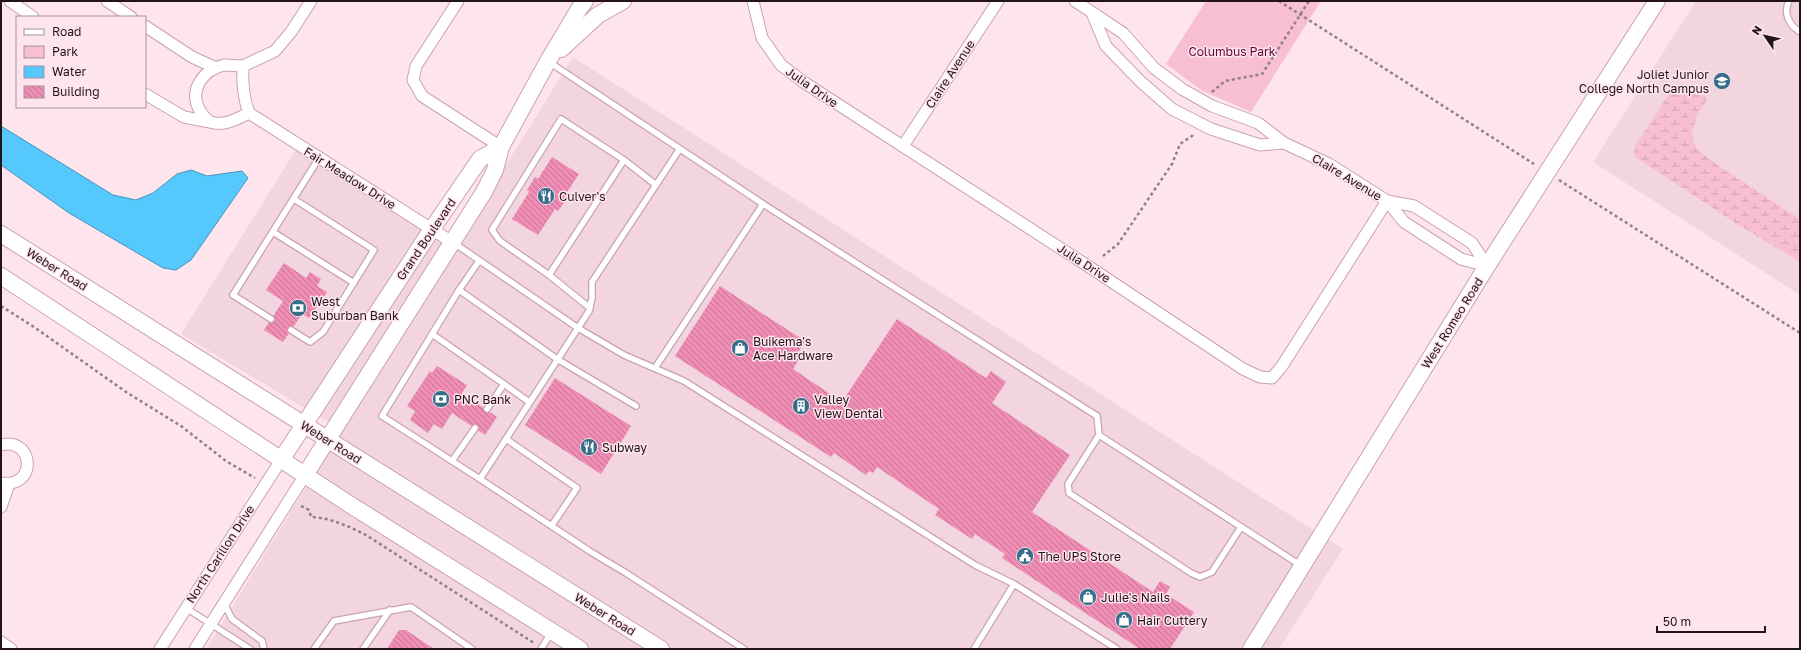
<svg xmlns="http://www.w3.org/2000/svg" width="1801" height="650" font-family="'Golos Text',sans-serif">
  <defs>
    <pattern id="wetland-marsh" width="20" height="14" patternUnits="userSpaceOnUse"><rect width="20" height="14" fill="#f8bed3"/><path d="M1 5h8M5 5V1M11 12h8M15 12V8" fill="none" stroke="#d4a2b5"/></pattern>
    <pattern id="building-back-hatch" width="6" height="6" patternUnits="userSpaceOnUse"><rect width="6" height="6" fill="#f08db4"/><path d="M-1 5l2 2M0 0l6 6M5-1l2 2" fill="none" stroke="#c27292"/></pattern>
  </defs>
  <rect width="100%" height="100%" fill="#fee5ed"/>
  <g fill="#f2d5df">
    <polygon points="1696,1 1800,1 1800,295 1593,162"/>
    <polygon points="573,57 1343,549 1279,649 206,649 341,430 181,334 297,148 453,250"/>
  </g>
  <polygon fill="url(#wetland-marsh)" points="1676,87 1697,95 1706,96 1707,100 1697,115 1692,133 1694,143 1699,151 1720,167 1800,219 1800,262 1734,222 1634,156 1635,146 1673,88"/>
  <polygon fill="#f8bed3" points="1206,1 1321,1 1251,112 1201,90 1166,64"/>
  <polygon fill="#55c9fe" stroke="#4693b9" points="1,126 113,195 136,200 153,193 177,174 191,170 207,176 242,171 248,178 191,260 176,270 163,268 69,213 1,165"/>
  <g fill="url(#building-back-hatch)">
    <polygon points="552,157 579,174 565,195 568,197 558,211 555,209 538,235 512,219 529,192 527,190 535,177 538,179"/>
    <polygon points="284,263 306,278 310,272 321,279 317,286 327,292 309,318 302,314 283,342 264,330 283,301 266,290"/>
    <polygon points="720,286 805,341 796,356 799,359 793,369 842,402 897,319 986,378 991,371 1006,382 992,403 1070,455 1032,512 1153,592 1160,581 1170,587 1166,594 1194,612 1170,649 1140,649 1002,558 1005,554 975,534 972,539 935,515 939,509 877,467 873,473 869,471 866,475 834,453 831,457 675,356"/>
    <polygon points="437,366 467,385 462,393 497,417 485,435 452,413 442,429 434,424 428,433 410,420 415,411 407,406 430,371 432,373"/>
    <polygon points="555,378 631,426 601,474 525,425"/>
    <polygon points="399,630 406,630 434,649 387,649"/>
  </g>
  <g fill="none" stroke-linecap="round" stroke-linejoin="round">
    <defs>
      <g id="lane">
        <path d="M 1789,1 C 1783,13 1789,25 1800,32"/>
        <polyline points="549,62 763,204 655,368"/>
        <polyline points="679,150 592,282 592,298 589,311 480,479 591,552 626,573 744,649"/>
        <polyline points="763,204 1097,416 1099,435 1068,484 1069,493 1191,573 1200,577 1212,572 1241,527"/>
        <polyline points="273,232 354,283"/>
        <polyline points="454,243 578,328 624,355 684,381 975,565 1014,584 1117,649"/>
        <polyline points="549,275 624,160"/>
        <polyline points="459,290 479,261"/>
        <polyline points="590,308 549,275 500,241 492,230 561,119 624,160 656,185"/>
        <polyline points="271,319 233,295 319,158"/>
        <polyline points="291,330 310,342 323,332 374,250 294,199"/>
        <polyline points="432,334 504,384"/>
        <polyline points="487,409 504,384 529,402"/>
        <polyline points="475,428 452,461 382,416 459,290 557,359 636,406"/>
        <polyline points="1099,435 1300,565"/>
        <polyline points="506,439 577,488 552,525"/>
        <polyline points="452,461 480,479"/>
        <polyline points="224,603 232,619 262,641 264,649"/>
        <polyline points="186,608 250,649"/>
        <polyline points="314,649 334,621 411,607 472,649"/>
        <polyline points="363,649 390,610"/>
        <polyline points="541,649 551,633"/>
        <polyline points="974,649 1014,584"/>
      </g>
      <g id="street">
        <polyline points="10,1 33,17"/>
        <polyline points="107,1 131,17"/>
        <polyline points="458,1 416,66 413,80 422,96 501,147"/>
        <polyline points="753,1 762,38 781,65 805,83 1094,270 1243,369 1260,377 1272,378 1282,366 1387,201"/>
        <polyline points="1075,1 1123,33 1154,68 1182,89 1212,106 1258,123 1284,143 1329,164 1387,201 1404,222 1461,259 1487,266"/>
        <polyline points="1092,13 1106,46 1141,82 1172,109 1211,129 1260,145 1284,143"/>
        <polyline points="145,26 192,57 214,67"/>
        <path d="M 224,65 L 243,66 C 242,83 243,97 249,113 C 239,118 223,127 211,122 C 206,120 203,115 200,111 C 188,90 203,70 224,65 Z"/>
        <polyline points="243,66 275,51 291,32 311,1"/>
        <polyline points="145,94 184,117 210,122"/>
        <polyline points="249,113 452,242"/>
        <polyline points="903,146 998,1"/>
        <polyline points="1387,201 1414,206 1472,243 1487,266"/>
        <path d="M 1,445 C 33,436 39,488 1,483"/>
        <polyline points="1,507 9,484"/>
        <polyline points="1,642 11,649"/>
        <polyline points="160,649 281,460"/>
        <polyline points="195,649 305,475"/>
      </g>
      <g id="secondary">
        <polyline points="561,49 598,15 623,1"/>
        <polyline points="1,234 661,649"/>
        <polyline points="1,276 349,504 580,649"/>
        <polyline points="281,460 432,229 480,159 501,147"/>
        <polyline points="305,475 484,192 495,170 501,147 548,61 579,9 585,1"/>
        <polyline points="1251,649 1487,266 1657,1"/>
      </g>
    </defs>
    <use href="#lane" stroke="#caa2b0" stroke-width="8"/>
    <use href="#street" stroke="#caa2b0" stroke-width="13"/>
    <use href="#secondary" stroke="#caa2b0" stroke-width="18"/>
    <g stroke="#927f85" stroke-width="2.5" stroke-dasharray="3 3" stroke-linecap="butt">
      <polyline points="145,1 145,2"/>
      <polyline points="1279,1 1534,164"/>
      <polyline points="1212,92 1225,81 1262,74 1309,1"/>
      <polyline points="1559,180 1800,333"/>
      <polyline points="1103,256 1118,244 1172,164 1180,144 1192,136 1193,132"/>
      <polyline points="1,306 34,327 126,392 181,426 226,461 255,478"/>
      <path d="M 301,506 L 309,510 L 311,517 C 331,518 348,526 366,535 L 534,643"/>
    </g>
    <use href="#lane" stroke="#fff" stroke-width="5.5"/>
    <use href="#street" stroke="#fff" stroke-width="11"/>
    <use href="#secondary" stroke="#fff" stroke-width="16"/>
  </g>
  <defs>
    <symbol id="university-disc" viewBox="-11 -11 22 22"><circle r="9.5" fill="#366d88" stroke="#fee5ed"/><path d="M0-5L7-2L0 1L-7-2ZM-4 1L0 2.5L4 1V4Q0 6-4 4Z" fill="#fff"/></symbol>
    <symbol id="restaurant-disc" viewBox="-11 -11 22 22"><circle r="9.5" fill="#366d88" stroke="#fee5ed"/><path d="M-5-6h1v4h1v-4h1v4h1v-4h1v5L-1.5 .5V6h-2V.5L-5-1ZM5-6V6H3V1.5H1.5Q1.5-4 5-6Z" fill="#fff"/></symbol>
    <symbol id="bank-disc" viewBox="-11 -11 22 22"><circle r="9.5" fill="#366d88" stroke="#fee5ed"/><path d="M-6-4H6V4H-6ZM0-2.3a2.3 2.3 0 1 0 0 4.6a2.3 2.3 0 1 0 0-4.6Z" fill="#fff"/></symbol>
    <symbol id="shop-disc" viewBox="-11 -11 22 22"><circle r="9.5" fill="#366d88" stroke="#fee5ed"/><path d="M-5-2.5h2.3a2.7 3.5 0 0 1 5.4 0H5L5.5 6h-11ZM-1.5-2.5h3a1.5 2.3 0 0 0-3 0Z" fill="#fff"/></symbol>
    <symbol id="building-disc" viewBox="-11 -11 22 22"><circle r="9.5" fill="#366d88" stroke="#fee5ed"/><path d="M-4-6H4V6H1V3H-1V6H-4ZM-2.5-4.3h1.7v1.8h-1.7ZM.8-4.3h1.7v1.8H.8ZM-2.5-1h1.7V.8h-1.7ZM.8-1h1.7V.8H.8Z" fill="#fff"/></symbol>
    <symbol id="civic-disc" viewBox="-11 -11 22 22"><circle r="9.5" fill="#366d88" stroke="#fee5ed"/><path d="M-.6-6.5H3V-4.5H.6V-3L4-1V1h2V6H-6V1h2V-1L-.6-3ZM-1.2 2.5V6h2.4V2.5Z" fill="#fff"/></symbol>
  </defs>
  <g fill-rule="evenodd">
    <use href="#university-disc" x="1712" y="71" width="20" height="20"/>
    <use href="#restaurant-disc" x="536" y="186" width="20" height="20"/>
    <use href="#bank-disc" x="288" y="298" width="20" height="20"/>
    <use href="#shop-disc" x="730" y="338" width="20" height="20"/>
    <use href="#bank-disc" x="431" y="389" width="20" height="20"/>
    <use href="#building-disc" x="791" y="396" width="20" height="20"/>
    <use href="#restaurant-disc" x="579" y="437" width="20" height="20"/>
    <use href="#civic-disc" x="1015" y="546" width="20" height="20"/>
    <use href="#shop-disc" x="1078" y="587" width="20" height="20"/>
    <use href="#shop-disc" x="1114" y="610" width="20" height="20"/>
  </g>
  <g text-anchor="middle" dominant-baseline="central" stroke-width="3" stroke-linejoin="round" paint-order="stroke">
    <g font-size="12" fill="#600536" stroke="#fee5ed">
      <text x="1232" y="51">Columbus Park</text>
    </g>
    <g font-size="12" fill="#221419" stroke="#fee5ed">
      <text transform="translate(950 74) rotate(-57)">Claire Avenue</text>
      <text transform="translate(812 87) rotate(35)">Julia Drive</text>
      <text transform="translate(1347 177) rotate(31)">Claire Avenue</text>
      <text transform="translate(350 178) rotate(32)">Fair Meadow Drive</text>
      <text transform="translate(426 239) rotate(-56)">Grand Boulevard</text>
      <text transform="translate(1084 263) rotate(33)">Julia Drive</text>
      <text transform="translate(57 269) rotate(32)">Weber Road</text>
      <text transform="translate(1452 323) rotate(-58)">West Romeo Road</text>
      <text transform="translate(331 442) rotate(32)">Weber Road</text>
      <text transform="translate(220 554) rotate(-57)">North Carillon Drive</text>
      <text transform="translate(605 614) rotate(32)">Weber Road</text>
    </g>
    <g font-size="12" fill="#221419" stroke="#fee5ed" text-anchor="start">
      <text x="1709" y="74" text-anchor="end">Joliet Junior<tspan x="1709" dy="14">College North Campus</tspan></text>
      <text x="559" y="196">Culver's</text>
      <text x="311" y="301">West<tspan x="311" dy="14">Suburban Bank</tspan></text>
      <text x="753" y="341">Buikema's<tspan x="753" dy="14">Ace Hardware</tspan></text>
      <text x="454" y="399">PNC Bank</text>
      <text x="814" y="399">Valley<tspan x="814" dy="14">View Dental</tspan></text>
      <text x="602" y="447">Subway</text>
      <text x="1038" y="556">The UPS Store</text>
      <text x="1101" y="597">Julie's Nails</text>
      <text x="1137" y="620">Hair Cuttery</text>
    </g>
  </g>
  <rect width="1801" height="650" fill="none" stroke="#221419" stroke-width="4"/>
  <rect x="16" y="16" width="130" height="92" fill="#fee5ed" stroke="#a69198"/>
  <rect x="24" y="29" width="20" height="6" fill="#ffffff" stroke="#a69198"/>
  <text x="52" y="36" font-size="12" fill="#221419">Road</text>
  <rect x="24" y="46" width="20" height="12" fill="#f8bed3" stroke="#a69198"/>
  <text x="52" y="56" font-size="12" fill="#221419">Park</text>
  <rect x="24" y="66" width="20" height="12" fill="#55c9fe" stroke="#a69198"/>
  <text x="52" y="76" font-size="12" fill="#221419">Water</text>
  <rect x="24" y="86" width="20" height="12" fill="url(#building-back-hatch)" stroke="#a69198"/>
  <text x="52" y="96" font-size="12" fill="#221419">Building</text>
  <g transform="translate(1765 36) rotate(304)" stroke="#fee5ed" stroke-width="3" paint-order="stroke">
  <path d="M0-3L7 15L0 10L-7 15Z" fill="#221419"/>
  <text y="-6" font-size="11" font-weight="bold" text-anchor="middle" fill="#221419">N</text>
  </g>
  <path d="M1657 626v6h108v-6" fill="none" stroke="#221419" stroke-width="2"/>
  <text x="1663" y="626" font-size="12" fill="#221419" stroke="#fee5ed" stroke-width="3" paint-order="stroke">50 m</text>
</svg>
